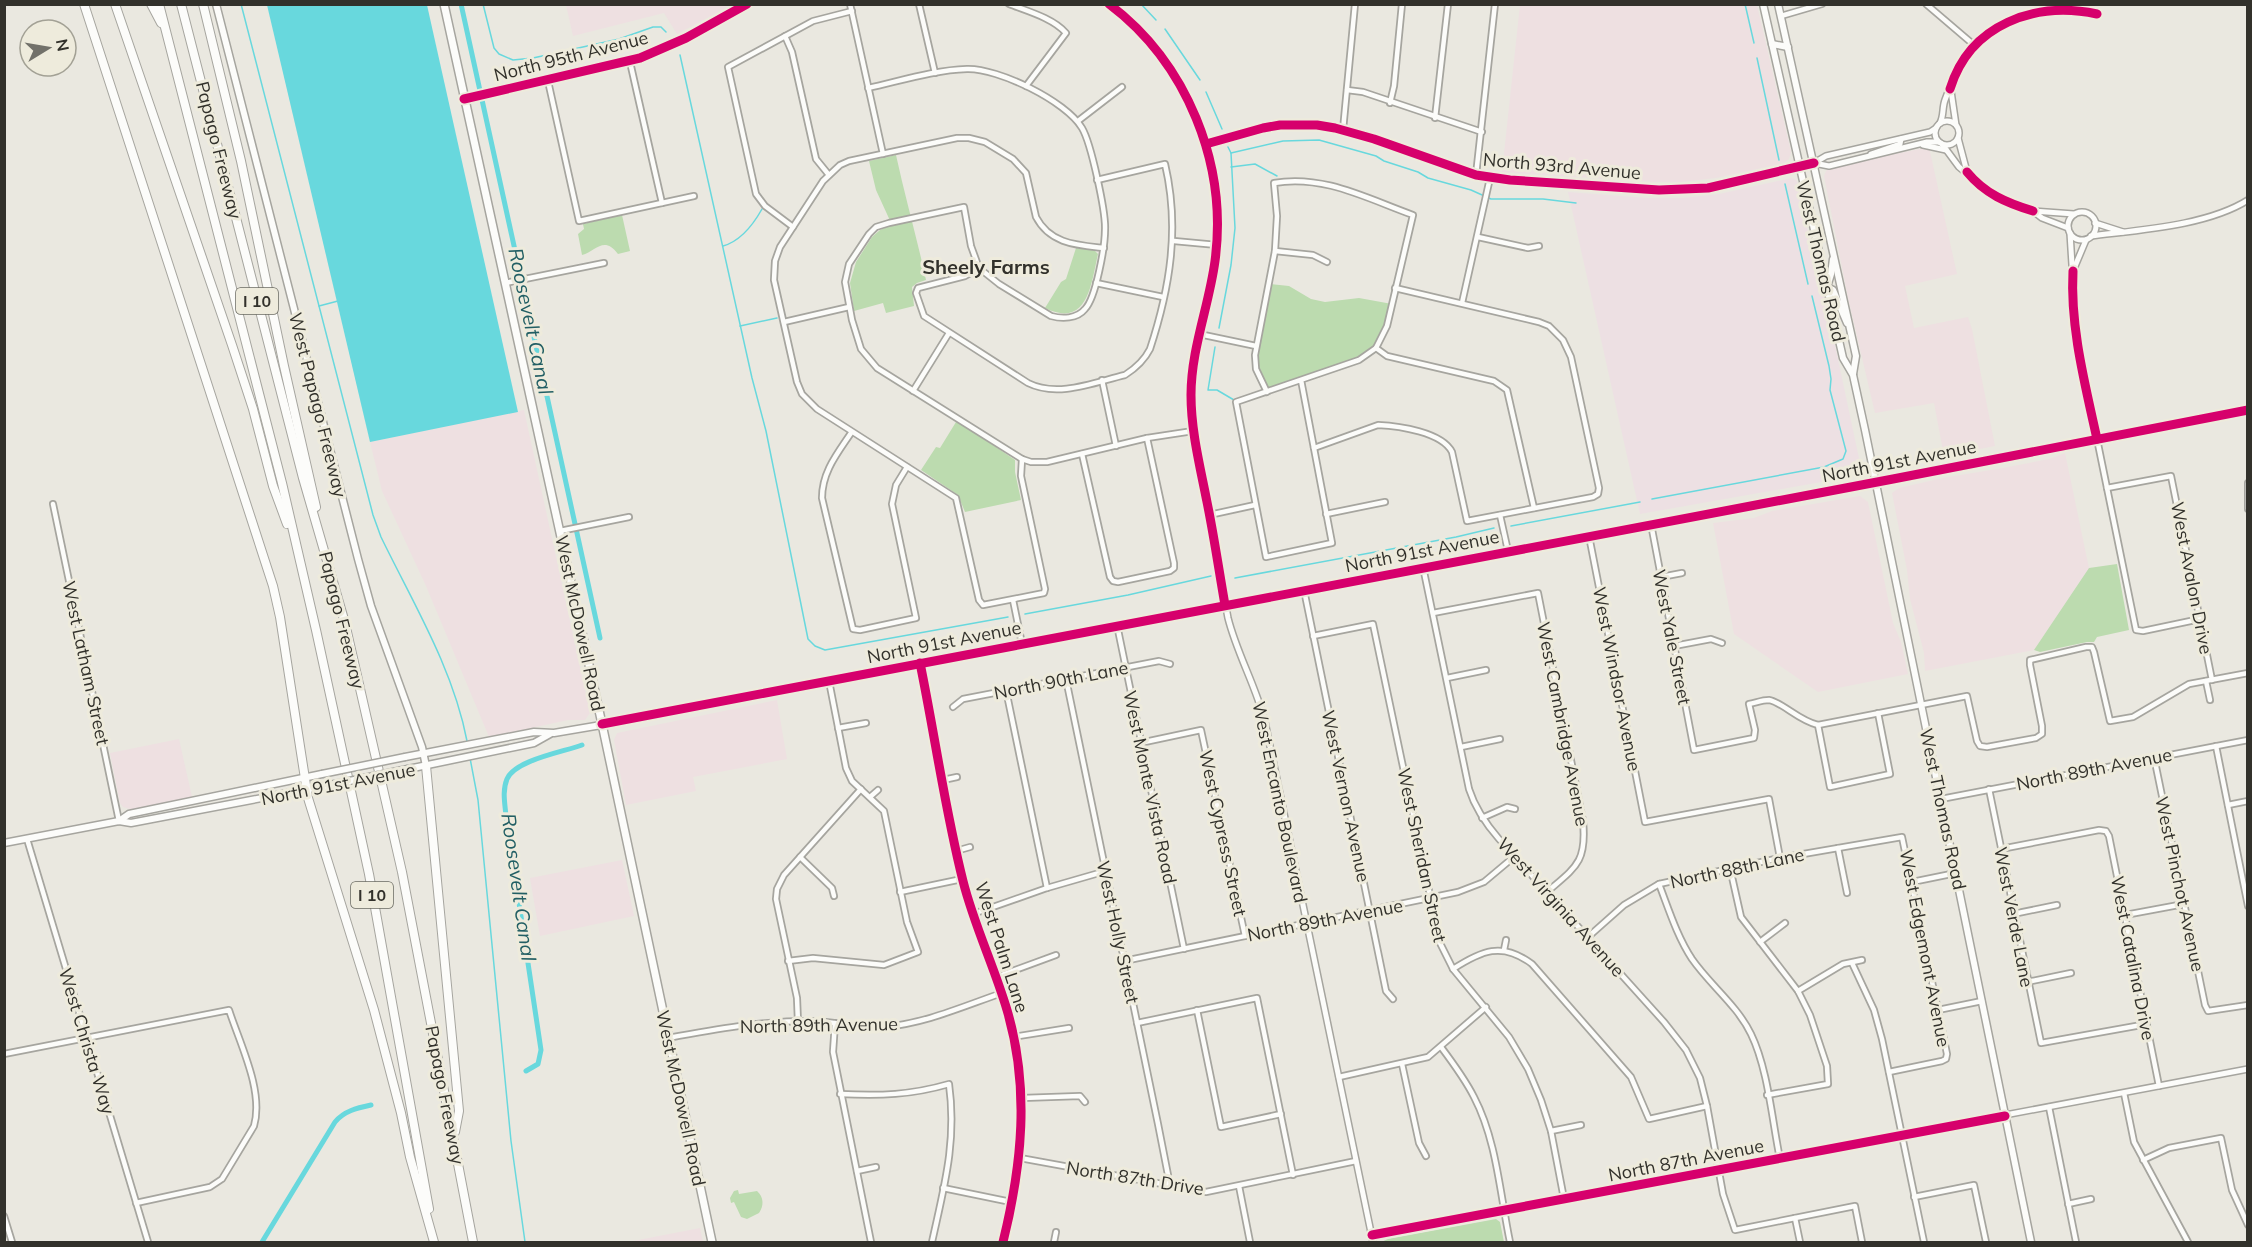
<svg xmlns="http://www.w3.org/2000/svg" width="2252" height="1247" font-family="Mulish,sans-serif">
  <rect width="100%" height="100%" fill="#eae8e0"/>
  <g fill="#eee0e1">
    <polygon points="566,5 566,4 731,5 677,34 664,13 573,36"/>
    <polygon points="1520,5 1757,5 1791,152 1789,159 1784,163 1716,178 1681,182 1653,182 1502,172"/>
    <polygon points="1929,147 1957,274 1905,286 1914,328 1968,317 1972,329 1995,446 1944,456 1934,403 1875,413 1848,298 1824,176 1826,171 1832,167"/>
    <polygon points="524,410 590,713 585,720 568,720 489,737 426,586 382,491 370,442"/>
    <polygon points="2065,453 2089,568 2034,650 1925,671 1924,653 1910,599 1907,570 1892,493 1899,488 1943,478 2003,468 2049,459"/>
    <polygon points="1860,496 1868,502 1893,623 1901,642 1908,674 1818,692 1734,634 1713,523 1754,518 1772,511"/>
    <polygon points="777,700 787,759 693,777 696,791 626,805 614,740 617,733"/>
    <polygon points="179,739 192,797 133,810 123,807 120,803 110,753"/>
    <polygon points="622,860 634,916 540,936 530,878"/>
    <polygon points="700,1228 703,1242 628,1242"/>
  </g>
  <polygon fill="#ede0e3" points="1791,178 1795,179 1799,184 1812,255 1825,298 1860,463 1859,470 1855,473 1827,481 1640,514 1568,192 1648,198 1683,198 1719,194"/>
  <g fill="#bcdbaf">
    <path d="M 896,155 C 905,197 917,238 926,280 L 917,283 L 912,287 L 914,306 L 886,313 L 883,303 L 854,311 L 850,283 L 856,262 L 872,237 L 880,230 L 892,225 L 876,190 L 869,161 Z"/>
    <path d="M 622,215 L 630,251 L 618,254 C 604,235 596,251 582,255 L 578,234 L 584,229 L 583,224 Z"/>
    <path d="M 1076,248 L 1094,250 L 1098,254 C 1091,284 1088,329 1045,308 L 1061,282 L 1066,279 Z"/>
    <polygon points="1270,284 1289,286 1311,299 1325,302 1359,298 1392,304 1381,340 1364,357 1267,392 1255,363"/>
    <polygon points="956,422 968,428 1015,460 1015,472 1021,500 965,512 958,495 921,470 936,447 940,448"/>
    <polygon points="2117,564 2129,630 2097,637 2094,642 2087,642 2040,652 2034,650 2089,568"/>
    <path d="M 738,1190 L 739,1194 L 757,1191 C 764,1197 764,1206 759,1213 L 747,1219 L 741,1217 L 734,1202 L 731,1203 L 730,1198 L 734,1191 Z"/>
    <polygon points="1496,1219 1500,1222 1504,1242 1381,1242 1388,1239"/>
  </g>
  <polygon fill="#68d8dd" points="267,5 427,5 518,412 370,442"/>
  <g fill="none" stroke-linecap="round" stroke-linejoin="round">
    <g stroke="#68d8dd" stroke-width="1.5">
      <path d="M 241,4 L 373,515 L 381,537 C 413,603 453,668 467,741"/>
      <polyline points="483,4 494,48 499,54 513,60 533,58 619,39 653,27 661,27 666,32"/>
      <polyline points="1141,4 1156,20"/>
      <polyline points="1745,4 1754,43"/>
      <polyline points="1165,29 1200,80"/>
      <polyline points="680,55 752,378 766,431 808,639 815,646 825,650 1008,617"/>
      <polyline points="1757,58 1779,160"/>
      <polyline points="1206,92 1222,129"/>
      <polyline points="1231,153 1283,141 1319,140 1376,156 1384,161 1418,172 1428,178 1471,190 1491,199 1543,199 1576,203"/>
      <polyline points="1231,167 1255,164 1277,176"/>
      <polyline points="1785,184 1808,284"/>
      <path d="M 723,246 C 741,241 753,225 762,209"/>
      <polyline points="319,306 338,301"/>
      <polyline points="740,326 777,318"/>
      <polyline points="1219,328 1231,265 1235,228 1231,153 1228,147"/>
      <polyline points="1215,347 1208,390 1217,390 1234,400"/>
      <polyline points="1652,499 1824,467 1843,459 1846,451 1830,390 1831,379 1829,366 1812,296"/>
      <polyline points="1511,526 1640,502"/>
      <polyline points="1235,578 1456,537 1494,528"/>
      <polyline points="1025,614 1128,595 1211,576"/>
      <polyline points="470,758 478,800 511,1141 525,1242"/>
    </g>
    <g stroke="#68d8dd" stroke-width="5">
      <polyline points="461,4 600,638"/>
      <path d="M 526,1071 L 538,1064 L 541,1050 L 506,816 C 505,804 502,791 507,779 C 515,760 563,752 582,745"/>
      <path d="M 262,1242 L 335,1122 C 344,1111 357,1108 371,1105"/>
    </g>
    <defs>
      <g id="minor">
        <polyline points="850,4 883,154"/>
        <polyline points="919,4 935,73"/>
        <path d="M 1009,4 C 1027,11 1053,18 1066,33 L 1026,86"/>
        <polyline points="1926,4 1974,45"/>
        <polyline points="1781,16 1822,4"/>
        <polyline points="785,36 792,52 816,159 829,175"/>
        <polyline points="630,62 662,203"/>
        <polyline points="548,81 579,221 694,196"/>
        <path d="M 868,88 C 900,81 934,70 967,69 C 998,68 1066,101 1082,128 C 1091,143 1106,212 1105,230 C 1105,246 1096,298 1085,309 C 1077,319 1062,319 1051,316 L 999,284 L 979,268"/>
        <polyline points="1347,90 1363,92 1482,132"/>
        <polyline points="1390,103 1394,86 1402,4"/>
        <polyline points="1435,118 1448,4"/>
        <polyline points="1078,121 1122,87"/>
        <polyline points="1343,130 1355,4"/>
        <polyline points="1476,175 1495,4"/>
        <polyline points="793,227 765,206 756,194 728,67 813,21 852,11"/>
        <polyline points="1478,237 1528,248 1539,246"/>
        <polyline points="1174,241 1217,245"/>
        <polyline points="1275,251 1313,255 1327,262"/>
        <polyline points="979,268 971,246 964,207 889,223 876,227 869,234 849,264 845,282 852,320 861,349 877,368 1022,459 1031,462 1047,462 1147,438 1193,431"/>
        <path d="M 979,268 L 965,276 L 918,288 L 916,293 L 924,316 L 1028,383 C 1058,398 1095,382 1125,375 C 1136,368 1144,361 1150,349 C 1170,288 1180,228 1165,164 L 1097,180"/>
        <polyline points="505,283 604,263"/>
        <polyline points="1096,283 1163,297"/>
        <polyline points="1462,303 1490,178"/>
        <polyline points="784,322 849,307"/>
        <polyline points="1199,334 1256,346"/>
        <polyline points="1376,348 1387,356 1494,381 1507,390 1534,508"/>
        <polyline points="1102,380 1116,446"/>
        <polyline points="913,391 949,333"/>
        <path d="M 1267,392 L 1256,369 L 1255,355 L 1275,251 L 1277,216 L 1274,183 C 1323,174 1368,199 1413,215 L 1387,326 L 1376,348 L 1359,360 L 1236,402 L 1266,557 L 1332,543 L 1301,380"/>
        <path d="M 851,433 C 837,454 822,472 822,498 L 853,629 L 860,630 L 916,618 L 892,504 L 896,485 L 907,467"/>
        <polyline points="2097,439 2136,630 2143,631 2200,619"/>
        <path d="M 1314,448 L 1378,425 C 1399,426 1442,432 1452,452 L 1467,521 L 1593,497 L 1598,494 L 1599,488 L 1571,357 L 1563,340 L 1549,326 L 1539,322 L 1395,288"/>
        <polyline points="1082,454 1110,577 1113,581 1118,582 1170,571 1174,568 1174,563 1147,438"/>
        <path d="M 1022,459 L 1021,476 L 1045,589 L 1044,593 L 983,605 L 979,600 L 956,498 L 817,409 L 802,394 L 797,382 L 774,280 L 775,261 L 780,247 L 823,181 L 840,165 L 849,161 L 957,138 L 969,138 L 985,142 L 1013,159 L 1026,173 L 1036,217 C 1050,244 1077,245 1104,248"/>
        <polyline points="2248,483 2248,509"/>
        <polyline points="2107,488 2171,476 2212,680"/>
        <polyline points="53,504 119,821"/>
        <polyline points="1326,514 1385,502"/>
        <polyline points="1209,515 1255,505"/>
        <polyline points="1500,515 1508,551"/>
        <path d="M 1651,524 L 1694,750 L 1754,738 L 1755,730 L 1749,704 C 1755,703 1762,700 1769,700 C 1782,702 1799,721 1818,725 L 1967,696 L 1977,741 L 1980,746 L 1987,747 L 2036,738 L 2042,734 L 2042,726 L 2030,665 L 2030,660 L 2086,647 L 2092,647 L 2094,652 L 2110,721 L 2133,717 L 2189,684 L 2248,673"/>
        <polyline points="560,531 629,517"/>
        <polyline points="1589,536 1645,822 1769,799 1780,858"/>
        <path d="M 1423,567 L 1469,789 C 1475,808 1486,824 1499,839 L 1664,1022 L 1686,1050 L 1700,1078 L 1707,1106 L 1723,1194 L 1735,1230 L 1855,1206 L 1862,1242"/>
        <polyline points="1661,577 1682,573"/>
        <polyline points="1304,590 1386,991 1393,999"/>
        <polyline points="1013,600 1022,644"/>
        <path d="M 1433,613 L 1538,593 L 1583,821 C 1587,862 1576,867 1547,892"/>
        <polyline points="1117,625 1184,949"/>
        <polyline points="1313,636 1373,624 1440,943 1453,969 1509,1037 1528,1069 1541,1100 1551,1131 1564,1199"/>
        <polyline points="1674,646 1711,639 1722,643"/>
        <path d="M 920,663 C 935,736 945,810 963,881 C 974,925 994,966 1007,1010 C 1030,1088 1022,1165 1003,1242"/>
        <polyline points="1447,678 1486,670"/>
        <polyline points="1066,679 1158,1124 1168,1175 1166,1185"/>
        <polyline points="2206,681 2210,700"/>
        <polyline points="1006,690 1047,888"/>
        <polyline points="953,707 963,699 1159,661 1170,664"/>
        <polyline points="1818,725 1830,787 1890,774 1878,713"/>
        <polyline points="838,728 866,723"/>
        <polyline points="1140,743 1201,730 1245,936"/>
        <polyline points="2216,746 2248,906"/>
        <polyline points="1461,747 1500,739"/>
        <polyline points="2154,757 2205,1005 2208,1011 2248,1005"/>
        <polyline points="943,780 957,777"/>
        <polyline points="1989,789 2041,1043 2147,1024"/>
        <polyline points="870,797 878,790"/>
        <polyline points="1941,799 2248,740"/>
        <polyline points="2228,805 2248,801"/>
        <polyline points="1482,818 1507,807 1515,809"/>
        <polyline points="27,839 148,1242"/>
        <polyline points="1838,848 1847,893"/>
        <polyline points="2001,849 2099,830 2106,831 2109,836 2159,1086"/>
        <polyline points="956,851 970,847"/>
        <polyline points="800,857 832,888 834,896"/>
        <polyline points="1730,868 1741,917 1798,991 1810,1015 1827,1066 1828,1084 1767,1095"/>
        <polyline points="1912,882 1956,873"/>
        <path d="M 1659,884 C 1669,910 1677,936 1692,959 C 1710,985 1737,1005 1751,1034 C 1768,1069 1772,1120 1780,1159"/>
        <polyline points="900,892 962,879"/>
        <polyline points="973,914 1047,888 1106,871"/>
        <polyline points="2013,914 2057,905"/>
        <polyline points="2125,915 2184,904"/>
        <polyline points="1588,937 1624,905 1659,884 1780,858 1902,837 1947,1054 1946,1059 1942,1061 1889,1072"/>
        <polyline points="1760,942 1785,923"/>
        <polyline points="1504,950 1506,940"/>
        <polyline points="788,961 813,958 884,965 918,952 907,922 884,811 852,781 846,768 829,681"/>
        <polyline points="1124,961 1458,892 1484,882 1515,856"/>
        <polyline points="1852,963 1874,1010 1882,1039 1924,1242"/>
        <path d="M 1453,969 C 1481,951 1502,941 1532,964 L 1631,1077 L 1649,1119 L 1707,1106"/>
        <polyline points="996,977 1056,955"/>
        <polyline points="2027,982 2071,973"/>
        <polyline points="1798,991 1843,964 1862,960"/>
        <polyline points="1197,1010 1221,1127 1281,1114"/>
        <polyline points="1938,1010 1982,1001"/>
        <polyline points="798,1022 797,998 776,899 777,889 784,875 861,789"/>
        <polyline points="835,1023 833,1052 871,1242"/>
        <polyline points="1137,1023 1257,998 1293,1175"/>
        <polyline points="1013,1037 1069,1028"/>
        <path d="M 668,1038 C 716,1029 761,1021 810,1021 C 834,1021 859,1029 883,1027 C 924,1024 964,1006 1002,993"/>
        <path d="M 1441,1047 C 1453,1063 1465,1079 1474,1097 C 1497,1141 1500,1195 1510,1242"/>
        <path d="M 4,1054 L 229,1010 C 240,1044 264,1091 254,1126 L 222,1179 L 210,1187 L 136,1203"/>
        <polyline points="1402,1064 1419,1143 1426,1156"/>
        <polyline points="1339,1077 1428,1057 1486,1007"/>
        <polyline points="2124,1093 2134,1142 2188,1242"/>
        <path d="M 840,1094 C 880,1096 911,1095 949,1084 C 957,1142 944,1187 932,1242"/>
        <polyline points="1022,1098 1080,1096 1085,1102"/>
        <polyline points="2049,1107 2076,1242"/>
        <polyline points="1551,1131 1581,1125"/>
        <polyline points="1020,1158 1206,1192 1356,1161"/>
        <polyline points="2143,1160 2169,1148 2221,1138 2232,1190 2248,1225"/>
        <polyline points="857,1171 876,1167"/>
        <polyline points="1239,1186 1250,1242"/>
        <polyline points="943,1188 1011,1202"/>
        <polyline points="1914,1197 1974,1185 1986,1242"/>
        <polyline points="2068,1204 2091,1199"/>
        <polyline points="4,1216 12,1242"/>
        <polyline points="1795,1218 1800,1242"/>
        <polyline points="1054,1242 1056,1232"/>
      </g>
      <g id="tertiary">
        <path d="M 1109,4 C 1187,63 1230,167 1215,263 C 1206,321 1185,371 1193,431 L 1228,618 C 1237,654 1256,686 1265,722 L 1373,1242"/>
        <polyline points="1951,91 1956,125"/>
        <polyline points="464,99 640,58 686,38 747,4"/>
        <circle cx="1947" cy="133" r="12"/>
        <path d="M 1940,123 C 1944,116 1942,108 1945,100 C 1949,89 1954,77 1960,66 C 1985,18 2047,4 2097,14"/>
        <polyline points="1958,138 1967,172"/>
        <path d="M 1206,144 C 1230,137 1255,127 1281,125 C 1322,121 1361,134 1400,149 C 1425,158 1450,170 1477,175 C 1514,183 1552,183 1590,186 C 1629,188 1669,194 1708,188 C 1744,183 1778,170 1814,163 L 1826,156 L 1930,132 L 1936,128"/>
        <polyline points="1942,144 1959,167 1989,192 2004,201 2033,211 2042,218 2068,228"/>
        <polyline points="1923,145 1946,150"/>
        <polyline points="1871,154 1900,144 1901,139"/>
        <polyline points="1814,163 1829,166 1927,142 1939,142"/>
        <polyline points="2033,211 2074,214"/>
        <circle cx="2082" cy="226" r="14"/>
        <polyline points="2095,223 2123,232"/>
        <polyline points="2070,233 2076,328 2097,439"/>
        <path d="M 2091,236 C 2138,230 2207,226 2248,200"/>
        <polyline points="2073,271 2086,240"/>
        <polyline points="1372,1235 2248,1069"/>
      </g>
      <g id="secondary">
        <polyline points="216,4 358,559 371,606 422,747 426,766"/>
        <polyline points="1763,4 1843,358 1853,375 1865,430 2031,1242"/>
        <polyline points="1778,4 1856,356 1853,374"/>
        <polyline points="1772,44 1788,47"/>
        <polyline points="1826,287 1833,290 1847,323"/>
        <polyline points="1827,287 1831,274 1833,259"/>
        <polyline points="405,757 534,732 554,733 613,723 2248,410"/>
        <polyline points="408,769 534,743 550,734"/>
        <polyline points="119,821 129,814 322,774"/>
        <polyline points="4,843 119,821 131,823 325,786"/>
      </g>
      <polyline id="primary" points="444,4 602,724 712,1242"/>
      <g id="motorway">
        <polyline points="84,4 273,586 280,617 308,798 374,1010 401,1113 410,1157 434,1242"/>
        <polyline points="115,4 232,345 253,409 273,486 287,524"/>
        <polyline points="151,4 161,23"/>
        <polyline points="159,4 282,483 316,630 369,874 429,1209"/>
        <polyline points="181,4 303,478 345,623 402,872 473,1242"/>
        <polyline points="203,4 241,161 284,366 316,507"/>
        <polyline points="426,766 459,1111 455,1132"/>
      </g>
    </defs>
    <use href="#minor" stroke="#a6a59f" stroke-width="8"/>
    <use href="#tertiary" stroke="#a6a59f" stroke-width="8"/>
    <use href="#secondary" stroke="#a6a59f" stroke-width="9"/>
    <use href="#primary" stroke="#a6a59f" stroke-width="10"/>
    <use href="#motorway" stroke="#a6a59f" stroke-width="10"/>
    <use href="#minor" stroke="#fcfcfa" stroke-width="4.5"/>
    <use href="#tertiary" stroke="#fcfcfa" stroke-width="5"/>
    <use href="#secondary" stroke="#fcfcfa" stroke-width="6"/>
    <use href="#primary" stroke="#fcfcfa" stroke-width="7"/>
    <use href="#motorway" stroke="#fcfcfa" stroke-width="8"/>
    <defs>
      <g id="secondary-bridge">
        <polyline points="322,774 405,757"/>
        <polyline points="325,786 408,769"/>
      </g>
    </defs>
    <use href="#secondary-bridge" stroke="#a6a59f" stroke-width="9" stroke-linecap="butt"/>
    <use href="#secondary-bridge" stroke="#fcfcfa" stroke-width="6"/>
    <defs>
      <g id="cycleway">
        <path d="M 1109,4 C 1187,63 1228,164 1215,261 C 1209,306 1191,349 1191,395 C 1191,431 1200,466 1207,502 C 1214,536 1219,571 1225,605"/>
        <path d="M 1950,89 C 1970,24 2035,1 2097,14"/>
        <polyline points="464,99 640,58 686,38 747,4"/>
        <polyline points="1206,144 1263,128 1280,125 1317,125 1335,128 1374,139 1476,175 1510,180 1659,190 1708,188 1814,163"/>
        <path d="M 1967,172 C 1985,194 2007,203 2033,211"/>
        <path d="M 2073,271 C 2070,327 2085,384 2097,439"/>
        <path d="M 920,663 C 935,736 945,810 963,881 C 974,925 994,966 1007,1010 C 1030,1088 1022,1165 1003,1242"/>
        <polyline points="602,724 1893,479 2248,410"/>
        <polyline points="1372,1235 2005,1116"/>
      </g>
    </defs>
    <use href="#cycleway" stroke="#eeebdc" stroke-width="13"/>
    <use href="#cycleway" stroke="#d6006c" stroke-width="9"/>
  </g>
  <g text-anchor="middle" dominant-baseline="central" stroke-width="6" stroke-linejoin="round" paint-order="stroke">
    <g fill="#eeebdc" stroke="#6a6960" stroke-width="1.5">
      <rect x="236" y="288" width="42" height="26" rx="4.5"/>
      <rect x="351" y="882" width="42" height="26" rx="4.5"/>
    </g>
    <g font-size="16" font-weight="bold" fill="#32312b">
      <text x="257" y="301">I 10</text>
      <text x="372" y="895">I 10</text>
    </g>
    <g font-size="18" fill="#32312b" stroke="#eeebdc">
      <text transform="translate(571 56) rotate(-14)">North 95th Avenue</text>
      <text transform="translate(219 150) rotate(76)">Papago Freeway</text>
      <text transform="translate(1562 166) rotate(5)">North 93rd Avenue</text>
      <text transform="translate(1821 261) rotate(77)">West Thomas Road</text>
      <text transform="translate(318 405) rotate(76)">West Papago Freeway</text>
      <text transform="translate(1899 461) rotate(-11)">North 91st Avenue</text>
      <text transform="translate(1422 551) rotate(-11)">North 91st Avenue</text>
      <text transform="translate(2192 578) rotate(79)">West Avalon Drive</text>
      <text transform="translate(342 620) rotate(76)">Papago Freeway</text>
      <text transform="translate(580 623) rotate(78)">West McDowell Road</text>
      <text transform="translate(1672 637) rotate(79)">West Yale Street</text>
      <text transform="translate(944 642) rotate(-11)">North 91st Avenue</text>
      <text transform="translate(86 663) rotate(78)">West Latham Street</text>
      <text transform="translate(1617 679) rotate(79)">West Windsor Avenue</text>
      <text transform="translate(1061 680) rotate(-11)">North 90th Lane</text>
      <text transform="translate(1563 724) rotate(79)">West Cambridge Avenue</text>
      <text transform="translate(2094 769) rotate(-11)">North 89th Avenue</text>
      <text transform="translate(338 784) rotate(-11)">North 91st Avenue</text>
      <text transform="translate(1150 787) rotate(78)">West Monte Vista Road</text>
      <text transform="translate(1346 796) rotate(78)">West Vernon Avenue</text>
      <text transform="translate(1280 802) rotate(78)">West Encanto Boulevard</text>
      <text transform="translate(1943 809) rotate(78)">West Thomas Road</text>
      <text transform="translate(1223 833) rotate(78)">West Cypress Street</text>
      <text transform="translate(1422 855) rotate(78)">West Sheridan Street</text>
      <text transform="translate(1737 868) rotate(-12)">North 88th Lane</text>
      <text transform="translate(2180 884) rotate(78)">West Pinchot Avenue</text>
      <text transform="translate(1561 907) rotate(48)">West Virginia Avenue</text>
      <text transform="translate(2014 917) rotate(79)">West Verde Lane</text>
      <text transform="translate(1325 920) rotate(-11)">North 89th Avenue</text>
      <text transform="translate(1118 932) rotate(78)">West Holly Street</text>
      <text transform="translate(1002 947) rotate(72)">West Palm Lane</text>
      <text transform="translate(1925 948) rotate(79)">West Edgemont Avenue</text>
      <text transform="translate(2133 958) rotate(79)">West Catalina Drive</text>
      <text transform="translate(819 1025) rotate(-1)">North 89th Avenue</text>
      <text transform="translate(87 1041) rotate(73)">West Christa Way</text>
      <text transform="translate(445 1095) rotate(79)">Papago Freeway</text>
      <text transform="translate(681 1098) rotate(78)">West McDowell Road</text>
      <text transform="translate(1686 1160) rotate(-11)">North 87th Avenue</text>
      <text transform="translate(1135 1178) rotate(9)">North 87th Drive</text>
    </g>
    <g font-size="20" font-weight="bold" fill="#32312b" stroke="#eeebdc">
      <text x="986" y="266">Sheely Farms</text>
    </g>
    <g font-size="20" font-style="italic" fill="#225f64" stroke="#eeebdc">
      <text transform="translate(531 321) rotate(78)">Roosevelt Canal</text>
      <text transform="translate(519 887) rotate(82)">Roosevelt Canal</text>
    </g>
  </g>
  <rect width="2252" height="1247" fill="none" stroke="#32312b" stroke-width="12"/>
  <g transform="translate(48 48) rotate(79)"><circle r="28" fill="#eeebdc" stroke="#a3a195" stroke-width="1.5"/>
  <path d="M0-4.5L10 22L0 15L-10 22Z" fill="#72716a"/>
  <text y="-9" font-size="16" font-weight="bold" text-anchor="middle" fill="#32312b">N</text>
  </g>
</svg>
